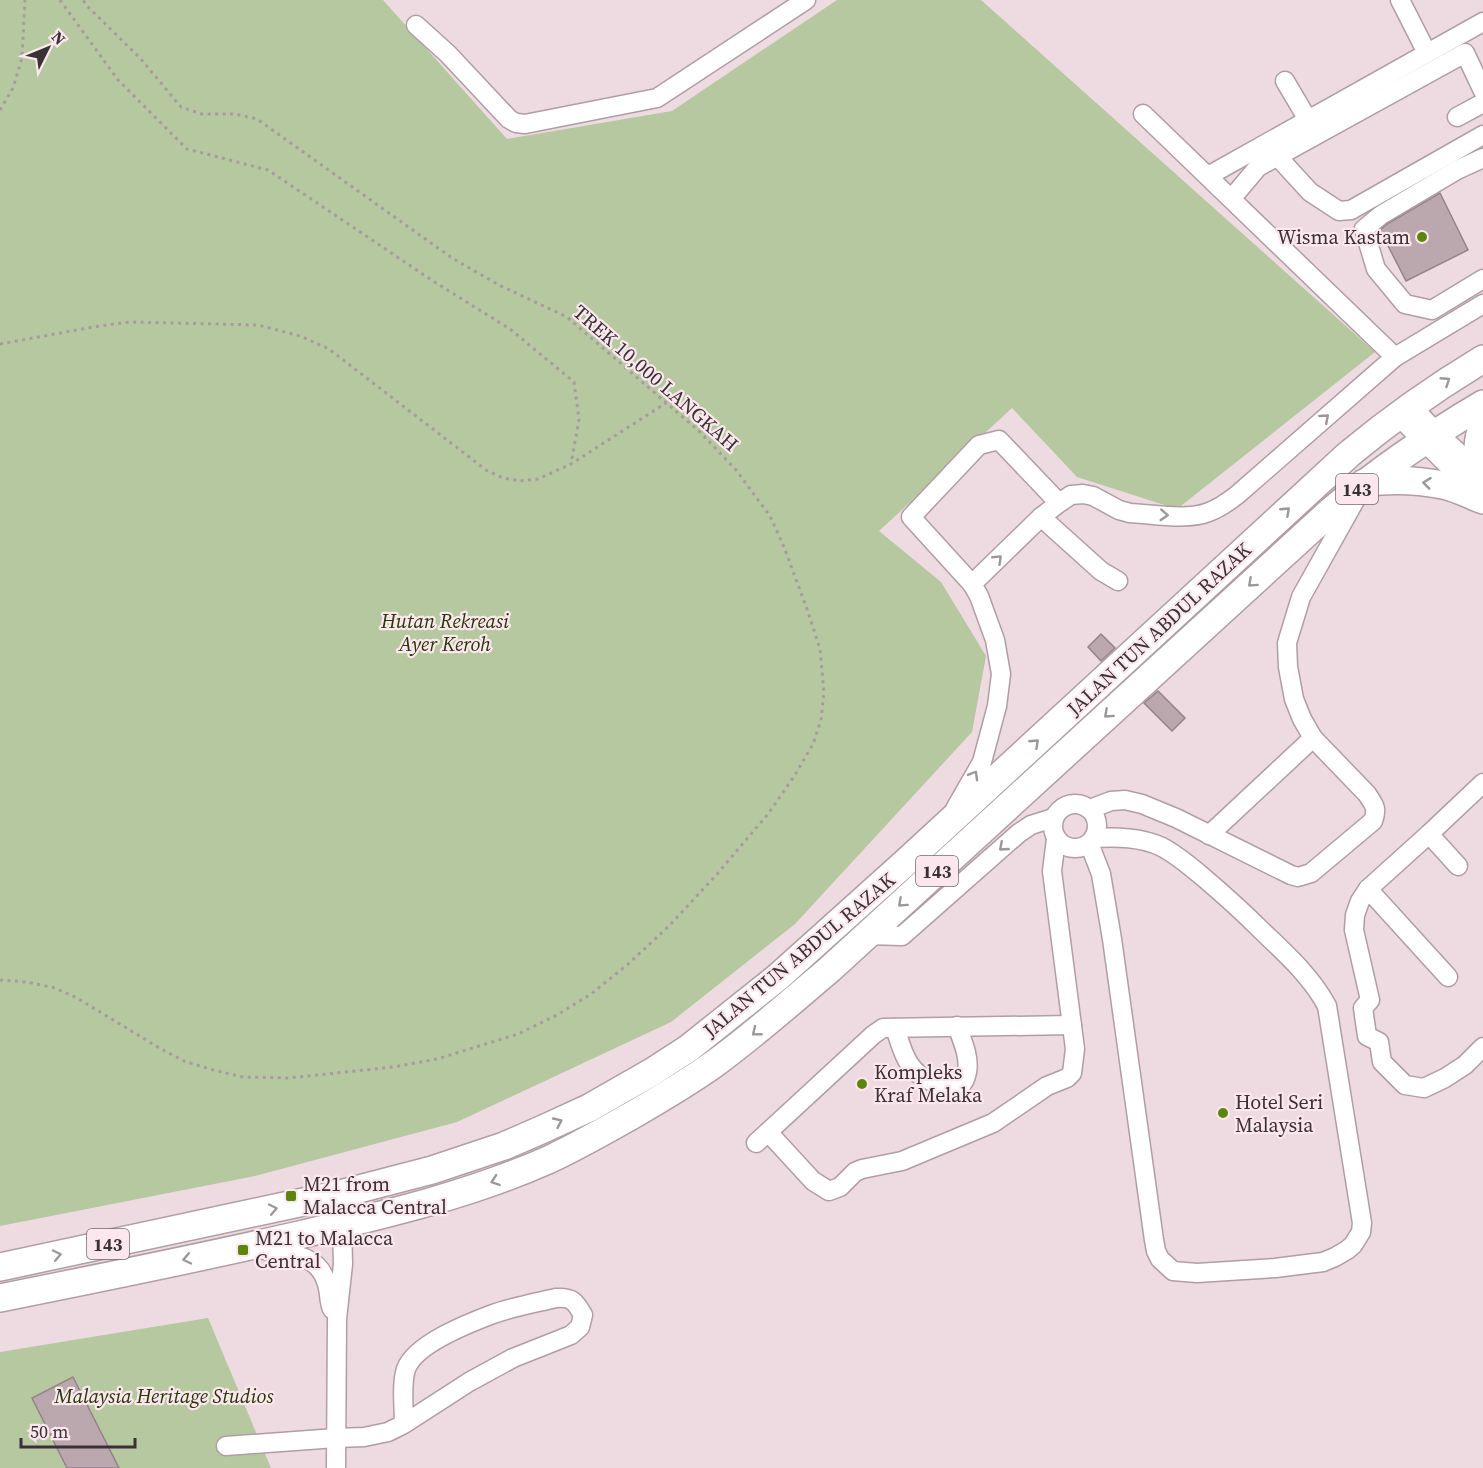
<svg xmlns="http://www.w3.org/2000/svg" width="1483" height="1468" font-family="'Source Serif 4',serif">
  <rect width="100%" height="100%" fill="#eedae1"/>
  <g fill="#b5c89f">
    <polygon points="0,0 383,0 507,139 672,111 837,0 981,0 1375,352 1177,509 1077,477 1012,408 879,531 941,582 986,656 972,732 795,924 671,1022 457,1122 255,1176 0,1226"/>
    <polygon points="208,1318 271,1468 0,1468 0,1352"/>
  </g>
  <g fill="#bba7ae" stroke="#95838a" stroke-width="1.5">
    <polygon points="1440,193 1468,250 1406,281 1380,230 1387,224"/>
    <polygon points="1101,634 1115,648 1101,661 1088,647"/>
    <polygon points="1158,691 1185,718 1172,731 1144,703"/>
    <polygon points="73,1377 119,1468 67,1468 32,1398"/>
  </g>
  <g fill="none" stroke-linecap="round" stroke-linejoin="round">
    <defs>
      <g id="minor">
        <polyline points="1400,0 1427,53"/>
        <polyline points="416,25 448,54 509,119 516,123 525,124 657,98 806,0"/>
        <polyline points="1285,81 1308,120"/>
        <polyline points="1143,114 1395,357"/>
        <polyline points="1457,117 1483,103"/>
        <polyline points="1278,157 1310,192 1339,211 1351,210 1483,135"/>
        <polyline points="1483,158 1457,170 1381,215 1364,229 1376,269 1405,304 1432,310 1483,279"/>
        <polyline points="1208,176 1483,22"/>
        <polyline points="1232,198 1258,167 1465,53 1483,91"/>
        <polyline points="1411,405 1436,432 1482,474"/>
        <polyline points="1397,415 1475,492"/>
        <polyline points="1041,517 1101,571 1118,581"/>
        <polyline points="972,584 911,517 979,445 999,440 1059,503"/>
        <polyline points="1483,783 1429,834 1368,889 1360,901 1355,915 1354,930 1370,1000 1363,1008 1367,1036 1379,1042 1382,1062 1405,1085 1424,1088 1445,1078 1465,1065 1483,1047"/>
        <circle cx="1075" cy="826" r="22"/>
        <path d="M 955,809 L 982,762 L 997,706 L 1001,674 L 995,640 L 979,596 L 972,584 L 1041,517 L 1059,503 L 1071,495 L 1083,494 L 1093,496 L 1119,510 L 1130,513 C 1153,514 1187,521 1209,512 C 1219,508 1228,502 1237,495 L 1395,357 L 1483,304"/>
        <path d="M 1090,809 L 1111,801 L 1125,800 L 1142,804 L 1176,818 L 1291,875 L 1298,877 L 1311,873 L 1373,821 C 1378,808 1374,805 1367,794 L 1313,738 L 1302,719 L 1294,699 L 1288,667 L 1287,643 L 1301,597 L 1358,495"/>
        <polyline points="1429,834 1458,866"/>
        <polyline points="1209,835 1313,738"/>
        <path d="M 1089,843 L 1101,874 L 1112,939 L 1154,1240 L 1156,1251 L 1160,1259 L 1173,1271 L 1197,1273 L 1275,1268 L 1323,1262 L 1335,1257 L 1347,1250 L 1353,1245 L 1361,1232 L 1362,1223 L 1327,1006 C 1311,976 1285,953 1261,930 C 1242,911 1223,894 1203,877 C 1190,866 1177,855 1162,847 C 1141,837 1117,837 1094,838"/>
        <polyline points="1368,889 1448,977"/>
        <polyline points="867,935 902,936 1019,833 1031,825 1053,818"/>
        <path d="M 895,1028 C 900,1042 904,1060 915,1071 C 918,1074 923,1077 927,1079 C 942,1088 962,1098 967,1072 C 970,1057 962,1040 957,1026"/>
        <polyline points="768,1132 873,1035 883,1028 1072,1025"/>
        <polyline points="756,1143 768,1132 813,1181 829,1191 840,1187 855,1172 862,1169 902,1161 993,1123 1047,1086 1067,1078 1072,1073 1075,1049 1052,871 1056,839"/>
        <polyline points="336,1195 342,1225 343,1264 337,1319 336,1468"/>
        <path d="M 257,1249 C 284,1254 316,1251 326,1281 C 330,1290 328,1300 332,1309"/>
        <path d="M 226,1446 L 336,1438 L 364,1437 L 388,1432 L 404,1424 L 469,1382 L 513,1358 L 571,1335 L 580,1327 L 583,1315 C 575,1301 572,1297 556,1298 C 535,1303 513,1307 493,1314 C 469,1323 415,1344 406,1369 C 401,1384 404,1408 404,1424"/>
      </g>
      <g id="highway">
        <path d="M 1482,474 C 1477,456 1476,443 1483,425"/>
        <path d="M 1364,483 C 1390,479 1417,480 1443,485 C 1457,488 1470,495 1483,500"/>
        <path d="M 0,1267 L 336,1195 L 432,1170 L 504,1146 L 541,1130 L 589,1108 L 652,1072 L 689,1048 L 778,977 L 906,862 L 1349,454 C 1391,419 1435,388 1483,359"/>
        <path d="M 0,1298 C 100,1278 200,1258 299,1235 C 383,1215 469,1195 548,1160 C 578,1146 608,1129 636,1113 C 663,1097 689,1082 714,1064 C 754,1035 792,1001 830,969 L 1331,511 C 1379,470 1429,436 1483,404"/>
      </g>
    </defs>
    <use href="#minor" stroke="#b19ea5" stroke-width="21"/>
    <use href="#highway" stroke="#b19ea5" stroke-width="30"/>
    <g stroke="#a99a9f" stroke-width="3" stroke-dasharray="3 4.5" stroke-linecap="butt">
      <polyline points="60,0 118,80 187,149 268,170 433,281 510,329 574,382 579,419 571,464"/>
      <polyline points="0,110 13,88 22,58 25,0"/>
      <polyline points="0,344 93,327 129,322 258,325 300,336 329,349 486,470 503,478 520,481 538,479 571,464 666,403"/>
      <polyline points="0,980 27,982 55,988 77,998 161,1049 184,1061 213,1070 243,1077 289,1078 393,1067 437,1059 518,1034 557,1015 591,994 627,965 669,926 718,873 768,814 795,775 813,744 821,720 824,692 820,649 807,609 784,547 770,516 736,470 700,432 567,317 497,284 452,258 257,119 235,114 202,114 181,107 140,58 87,6 83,0"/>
    </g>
    <use href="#minor" stroke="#fff" stroke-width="18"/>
    <use href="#highway" stroke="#fff" stroke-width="27"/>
  </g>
  <defs><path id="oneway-chevron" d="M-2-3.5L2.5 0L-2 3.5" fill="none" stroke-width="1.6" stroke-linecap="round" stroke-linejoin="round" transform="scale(1.5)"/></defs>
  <g stroke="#9c989a">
    <use href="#oneway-chevron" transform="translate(1446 381) rotate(-33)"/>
    <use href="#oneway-chevron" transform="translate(1325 418) rotate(-41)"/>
    <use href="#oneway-chevron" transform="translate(1427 483) rotate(-173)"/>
    <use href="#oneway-chevron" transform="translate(1286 511) rotate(-43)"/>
    <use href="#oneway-chevron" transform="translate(1164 515) rotate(3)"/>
    <use href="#oneway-chevron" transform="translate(998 559) rotate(-44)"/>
    <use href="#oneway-chevron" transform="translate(1252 583) rotate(138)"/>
    <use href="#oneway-chevron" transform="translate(1108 714) rotate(138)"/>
    <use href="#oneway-chevron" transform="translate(1035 743) rotate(-43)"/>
    <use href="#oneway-chevron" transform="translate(974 775) rotate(-60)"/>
    <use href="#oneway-chevron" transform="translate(1003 847) rotate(139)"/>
    <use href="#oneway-chevron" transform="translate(902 903) rotate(138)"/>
    <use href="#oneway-chevron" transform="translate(756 1032) rotate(141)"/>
    <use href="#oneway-chevron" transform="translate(558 1122) rotate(-25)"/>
    <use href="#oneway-chevron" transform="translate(495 1181) rotate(161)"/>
    <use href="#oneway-chevron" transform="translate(273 1209) rotate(-12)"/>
    <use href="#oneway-chevron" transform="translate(57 1255) rotate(-12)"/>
    <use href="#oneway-chevron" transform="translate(187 1259) rotate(168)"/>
  </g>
  <g fill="#5d850b" stroke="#fce7ef" stroke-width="2">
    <circle cx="1422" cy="237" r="6"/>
    <circle cx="862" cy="1084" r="6"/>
    <circle cx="1223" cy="1113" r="6"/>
    <rect x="285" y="1190" width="12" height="12" rx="3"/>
    <rect x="237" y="1244" width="12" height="12" rx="3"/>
  </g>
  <g text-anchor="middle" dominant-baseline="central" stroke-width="4.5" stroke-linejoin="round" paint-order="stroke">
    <g fill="#fce7ef" stroke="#74686c" stroke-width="1.5">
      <rect x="1336" y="474" width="42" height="30" rx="4.5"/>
      <rect x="916" y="856" width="42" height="30" rx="4.5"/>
      <rect x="87" y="1229" width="42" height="30" rx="4.5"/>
    </g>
    <g font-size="18" font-weight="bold" fill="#393134">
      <text x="1357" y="489">143</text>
      <text x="937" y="871">143</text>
      <text x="108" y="1244">143</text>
    </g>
    <g font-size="20" fill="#393134" stroke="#fce7ef" text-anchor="start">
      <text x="1410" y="237" text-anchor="end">Wisma Kastam</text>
      <text x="874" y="1072">Kompleks<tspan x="874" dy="23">Kraf Melaka</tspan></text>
      <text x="1235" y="1102">Hotel Seri<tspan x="1235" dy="23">Malaysia</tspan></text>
      <text x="303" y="1184">M21 from<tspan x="303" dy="23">Malacca Central</tspan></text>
      <text x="255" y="1238">M21 to Malacca<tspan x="255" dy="23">Central</tspan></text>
    </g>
    <g font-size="20" fill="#393134" stroke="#fce7ef">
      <text transform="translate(656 378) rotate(41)">TREK 10,000 LANGKAH</text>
      <text transform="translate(1159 629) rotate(-43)">JALAN TUN ABDUL RAZAK</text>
      <text transform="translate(799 955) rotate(-40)">JALAN TUN ABDUL RAZAK</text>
    </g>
    <g font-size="20" font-style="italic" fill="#253705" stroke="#fce7ef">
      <text x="445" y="621">Hutan Rekreasi<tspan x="445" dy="23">Ayer Keroh</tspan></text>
      <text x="164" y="1396">Malaysia Heritage Studios</text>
    </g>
  </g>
  <g transform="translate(48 48) rotate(47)" stroke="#fce7ef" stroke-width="4.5" paint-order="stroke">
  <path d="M0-4.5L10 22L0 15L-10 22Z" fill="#393134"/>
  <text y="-9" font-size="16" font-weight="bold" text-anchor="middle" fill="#393134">N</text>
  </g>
  <path d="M21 1438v9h114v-9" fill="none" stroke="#393134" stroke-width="3"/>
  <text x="30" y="1438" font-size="18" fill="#393134" stroke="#fce7ef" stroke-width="4.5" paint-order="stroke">50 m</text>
</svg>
